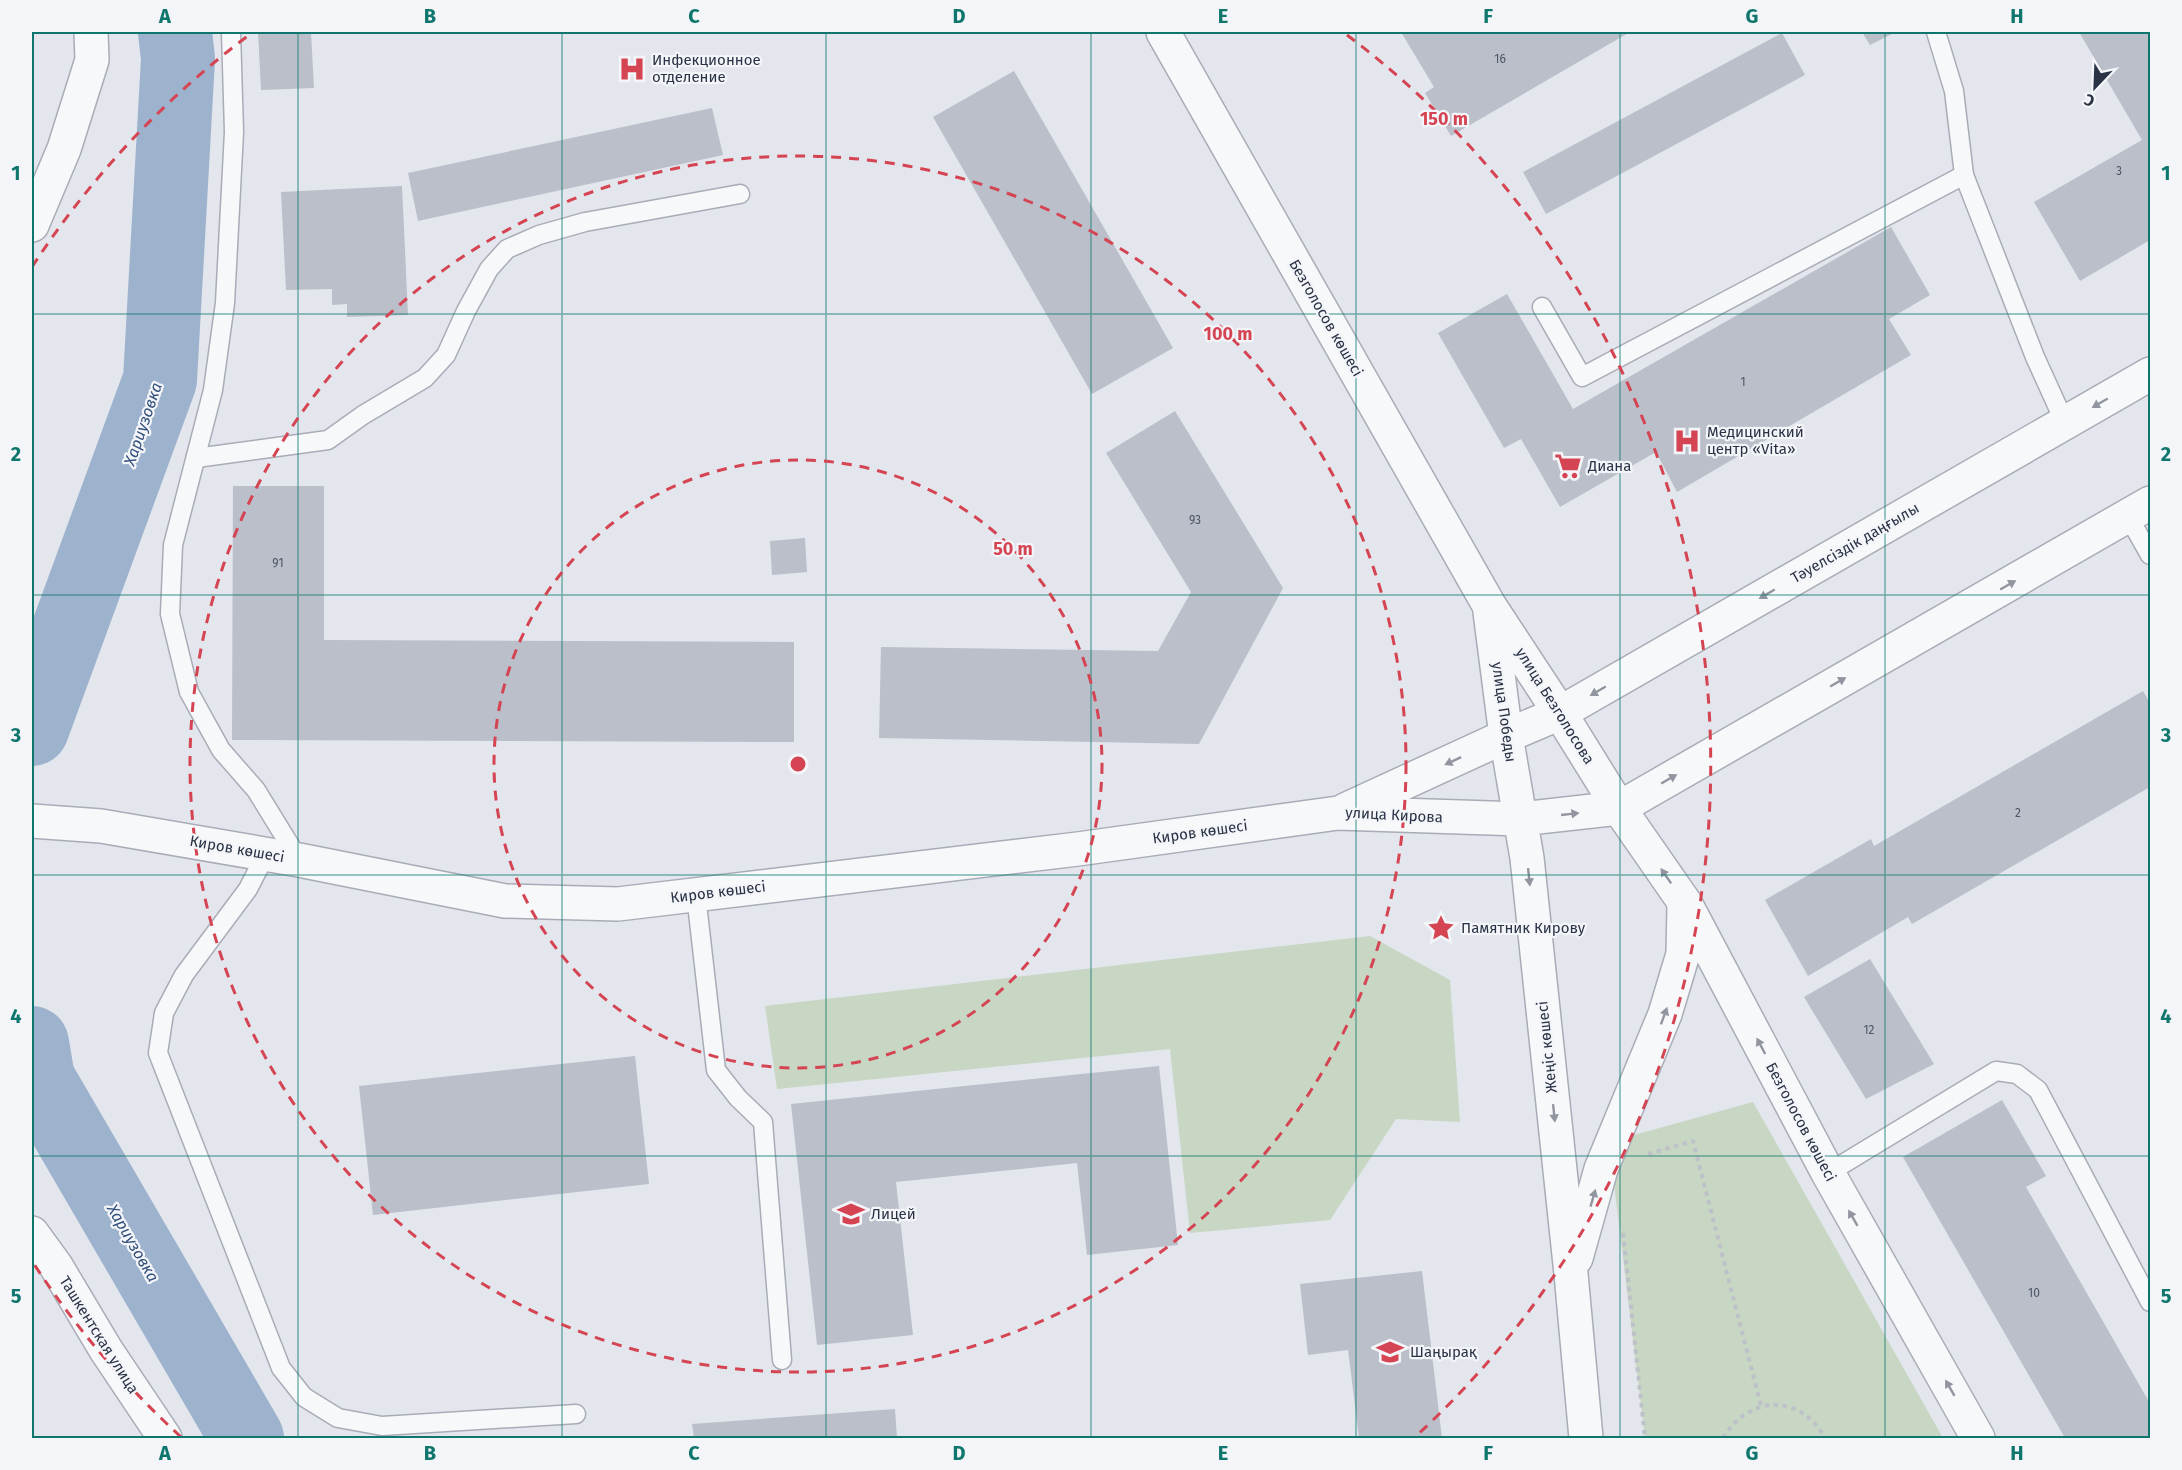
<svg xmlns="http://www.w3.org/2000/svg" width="2182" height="1470" font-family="'Fira Sans',sans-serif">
  <rect width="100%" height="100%" fill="#e3e6ec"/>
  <g fill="#c8d6c4">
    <polygon points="1370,936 1450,980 1460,1122 1396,1119 1330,1220 1190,1233 1170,1049 777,1089 765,1006"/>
    <polygon points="1753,1102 1943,1438 1645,1438 1609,1142"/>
  </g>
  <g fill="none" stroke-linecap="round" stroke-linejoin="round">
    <g stroke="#9db2cd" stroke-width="74">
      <polyline points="32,729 160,380 178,59 175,32"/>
      <polyline points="32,1043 38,1079 247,1438"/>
    </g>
  </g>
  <g fill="#babfca">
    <polygon points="258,32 311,32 314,88 261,90"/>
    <polygon points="1401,32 1630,32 1451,136 1425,93 1434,87"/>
    <polygon points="1862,32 1896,32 1870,45"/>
    <polygon points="2079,32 2150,32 2150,240 2080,281 2034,202 2142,140"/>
    <polygon points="1782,33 1805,75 1546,214 1523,172"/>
    <polygon points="1014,71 1173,348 1092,394 933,117"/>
    <polygon points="712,108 723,155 418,221 408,173"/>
    <polygon points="402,186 408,315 347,317 347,304 332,305 332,289 286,290 281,192"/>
    <polygon points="1891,227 1930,295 1889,319 1911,355 1677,492 1656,452 1560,507 1521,439 1504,448 1438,333 1507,294 1573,409"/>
    <polygon points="1175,411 1283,588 1199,744 879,738 881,647 1158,651 1191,592 1106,453"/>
    <polygon points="233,486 324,486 324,640 794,642 794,742 232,740"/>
    <polygon points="805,538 807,572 772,575 770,541"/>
    <polygon points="2143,691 2150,703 2150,787 1912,924 1908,917 1808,976 1765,900 1871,839 1874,846"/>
    <polygon points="1870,959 1934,1064 1866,1099 1804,997"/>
    <polygon points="635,1056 649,1184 373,1215 359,1086"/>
    <polygon points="1159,1066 1178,1245 1087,1255 1077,1163 896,1182 913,1335 817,1345 791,1104"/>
    <polygon points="2002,1100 2046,1176 2026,1187 2148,1400 2150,1398 2150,1438 2065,1438 1903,1157"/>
    <polygon points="1422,1271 1442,1438 1359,1438 1348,1350 1308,1355 1300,1284"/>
    <polygon points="895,1409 897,1438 694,1438 692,1424"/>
  </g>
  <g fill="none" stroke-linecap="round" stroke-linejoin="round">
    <defs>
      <g id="service">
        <polyline points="231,32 234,132 225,303 213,390 173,545 170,614 189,692 221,750 256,790 299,860"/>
        <polyline points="1936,32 1954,91 1964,175"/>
        <polyline points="1542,307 1582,377 1964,175 2035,357 2065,423"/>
        <polyline points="196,458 328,440 363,415 425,378 446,355 466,311 489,269 507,249 539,235 585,222 740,194"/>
        <polyline points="2128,516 2150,555"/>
        <polyline points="266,854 248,889 184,975 164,1013 158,1053 281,1368 304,1397 338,1418 382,1426 576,1414"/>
        <polyline points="696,895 716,1070 738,1098 763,1122 782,1360"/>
        <polyline points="1828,1173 1996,1071 2017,1074 2038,1090 2150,1302"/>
      </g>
      <g id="minor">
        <polyline points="32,225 64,149 92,60 91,32"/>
        <polyline points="1345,810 1506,736"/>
        <polyline points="32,821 101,826 299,860 505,901 618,904 1078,849 1338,813 1521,819"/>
        <polyline points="32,1233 56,1266 106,1350 165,1438"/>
      </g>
      <g id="tertiary">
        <polyline points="1163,32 1489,605 1560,713 1619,808 1685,903 1828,1173 1978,1438"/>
        <polyline points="1490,612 1506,736 1527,858 1571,1274 1586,1438"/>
        <polyline points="1506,736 1560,713 2150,374"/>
        <polyline points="1521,819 1619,808 2150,503"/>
        <polyline points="1576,1258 1601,1169 1665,1014 1683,954 1684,906"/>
      </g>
    </defs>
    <use href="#service" stroke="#a8acb7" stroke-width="21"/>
    <use href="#minor" stroke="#a8acb7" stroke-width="36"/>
    <use href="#tertiary" stroke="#a8acb7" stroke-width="36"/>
    <g stroke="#bec1c7" stroke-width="4" stroke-dasharray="4.5 4.5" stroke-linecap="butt">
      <polyline points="1648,1154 1693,1141 1761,1406"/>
      <polyline points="1623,1233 1645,1438"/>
      <path d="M 1723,1438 C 1749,1395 1800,1393 1825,1438"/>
    </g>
    <use href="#service" stroke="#f7f8fa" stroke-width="18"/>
    <use href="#minor" stroke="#f7f8fa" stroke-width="33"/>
    <use href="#tertiary" stroke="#f7f8fa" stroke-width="33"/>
  </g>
  <defs><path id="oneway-solid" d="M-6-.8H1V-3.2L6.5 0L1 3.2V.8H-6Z" transform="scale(1.5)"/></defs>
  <g fill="#9095a0">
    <use href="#oneway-solid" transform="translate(2100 403) rotate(150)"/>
    <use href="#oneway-solid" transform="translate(2008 585) rotate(-30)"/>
    <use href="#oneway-solid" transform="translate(1767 594) rotate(150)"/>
    <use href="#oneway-solid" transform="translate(1838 682) rotate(-30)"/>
    <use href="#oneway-solid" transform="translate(1598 691) rotate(150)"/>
    <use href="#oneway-solid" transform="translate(1453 761) rotate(155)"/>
    <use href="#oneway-solid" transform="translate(1669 779) rotate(-30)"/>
    <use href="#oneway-solid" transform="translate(1570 814) rotate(-6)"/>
    <use href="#oneway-solid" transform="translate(1666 876) rotate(-125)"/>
    <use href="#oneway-solid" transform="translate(1529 877) rotate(84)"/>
    <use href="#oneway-solid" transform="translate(1664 1016) rotate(-70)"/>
    <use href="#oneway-solid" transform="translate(1761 1046) rotate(-118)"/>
    <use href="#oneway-solid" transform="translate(1554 1113) rotate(84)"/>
    <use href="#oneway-solid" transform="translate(1593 1198) rotate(-74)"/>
    <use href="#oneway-solid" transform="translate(1853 1218) rotate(-120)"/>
    <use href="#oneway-solid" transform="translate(1950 1388) rotate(-120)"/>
  </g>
  <path fill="none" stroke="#0f766e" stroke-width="1.5" stroke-opacity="0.55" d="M 298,32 L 298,1438M 562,32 L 562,1438M 826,32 L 826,1438M 1091,32 L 1091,1438M 1356,32 L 1356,1438M 1620,32 L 1620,1438M 1885,32 L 1885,1438M 32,314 L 2150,314M 32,595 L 2150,595M 32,875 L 2150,875M 32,1156 L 2150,1156"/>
  <g fill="none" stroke="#d54452" stroke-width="3" stroke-dasharray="10 8">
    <circle cx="798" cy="764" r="304"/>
    <circle cx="798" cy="764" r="608"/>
    <path d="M181 1437A913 913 0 0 1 32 1261M32 267A913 913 0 0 1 249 35M1347 35A913 913 0 0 1 1415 1437"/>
  </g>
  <defs>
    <symbol id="hospital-bare" viewBox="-9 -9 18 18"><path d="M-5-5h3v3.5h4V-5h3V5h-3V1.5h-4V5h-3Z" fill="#d54452" stroke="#f3f5f9" stroke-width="2.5" paint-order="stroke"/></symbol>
    <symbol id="supermarket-bare" viewBox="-9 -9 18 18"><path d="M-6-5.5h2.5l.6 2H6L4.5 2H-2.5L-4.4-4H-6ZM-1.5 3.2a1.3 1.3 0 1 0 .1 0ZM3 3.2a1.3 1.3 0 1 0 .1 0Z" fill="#d54452" stroke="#f3f5f9" stroke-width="2.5" paint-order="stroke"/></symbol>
    <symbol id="sight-bare" viewBox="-9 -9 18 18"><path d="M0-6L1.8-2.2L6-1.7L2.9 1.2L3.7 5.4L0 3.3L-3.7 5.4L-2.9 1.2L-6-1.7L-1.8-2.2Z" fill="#d54452" stroke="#f3f5f9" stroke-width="2.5" paint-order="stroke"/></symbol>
    <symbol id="school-bare" viewBox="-9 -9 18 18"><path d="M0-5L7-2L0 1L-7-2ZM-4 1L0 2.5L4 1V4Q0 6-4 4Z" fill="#d54452" stroke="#f3f5f9" stroke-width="2.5" paint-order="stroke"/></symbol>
  </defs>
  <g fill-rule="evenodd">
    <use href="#hospital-bare" x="613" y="50" width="38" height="38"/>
    <use href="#hospital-bare" x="1668" y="422" width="38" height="38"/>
    <use href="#supermarket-bare" x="1549" y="447" width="38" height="38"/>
    <use href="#sight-bare" x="1422" y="909" width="38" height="38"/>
    <use href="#school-bare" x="832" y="1195" width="38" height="38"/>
    <use href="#school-bare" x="1371" y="1333" width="38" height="38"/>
  </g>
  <g text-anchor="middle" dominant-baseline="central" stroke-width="4.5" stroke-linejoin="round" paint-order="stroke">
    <g font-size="12" fill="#4e5566">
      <text x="1500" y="59">16</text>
      <text x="2119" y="171">3</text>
      <text x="1743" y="382">1</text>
      <text x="1195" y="520">93</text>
      <text x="278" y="563">91</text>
      <text x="2018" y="813">2</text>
      <text x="1869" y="1030">12</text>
      <text x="2034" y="1293">10</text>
    </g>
    <g font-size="15" fill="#2a3245" stroke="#f3f5f9" text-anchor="start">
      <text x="652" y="60">Инфекционное<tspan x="652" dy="17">отделение</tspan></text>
      <text x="1707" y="432">Медицинский<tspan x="1707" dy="17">центр «Vita»</tspan></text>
      <text x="1588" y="466">Диана</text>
      <text x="1461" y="928">Памятник Кирову</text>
      <text x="871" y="1214">Лицей</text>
      <text x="1410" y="1352">Шаңырақ</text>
    </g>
    <g font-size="15" fill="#2a3245" stroke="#f3f5f9">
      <text transform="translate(1326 318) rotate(60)">Безголосов көшесі</text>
      <text transform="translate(1855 543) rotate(-30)">Тәуелсіздік даңғылы</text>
      <text transform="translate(1555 706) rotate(58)">улица Безголосова</text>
      <text transform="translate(1504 712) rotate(82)">улица Победы</text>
      <text transform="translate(1394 815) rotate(3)">улица Кирова</text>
      <text transform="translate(1200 832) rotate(-8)">Киров көшесі</text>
      <text transform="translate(237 849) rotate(10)">Киров көшесі</text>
      <text transform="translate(718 892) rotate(-7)">Киров көшесі</text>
      <text transform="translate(1547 1047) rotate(-96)">Жеңіс көшесі</text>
      <text transform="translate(1801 1122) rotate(62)">Безголосов көшесі</text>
      <text transform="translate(99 1335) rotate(58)">Ташкентская улица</text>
    </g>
    <g font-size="16" font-style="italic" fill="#324f7c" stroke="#f3f5f9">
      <text transform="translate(143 424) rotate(-71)">Хариузовка</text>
      <text transform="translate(133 1243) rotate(60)">Хариузовка</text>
    </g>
  </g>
  <circle cx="798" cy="764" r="9" fill="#d54452" stroke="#f3f5f9" stroke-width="3"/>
  <g font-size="18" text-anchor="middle" font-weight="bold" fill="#d54452" stroke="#f3f5f9" stroke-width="4.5" stroke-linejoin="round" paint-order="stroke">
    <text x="1444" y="125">150 m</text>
    <text x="1228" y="340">100 m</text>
    <text x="1013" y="555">50 m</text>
  </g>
  <rect width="2182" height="1470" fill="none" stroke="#f3f5f9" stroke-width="66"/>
  <g transform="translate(2095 87) rotate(203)" stroke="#f3f5f9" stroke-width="4.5" paint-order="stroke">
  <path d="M0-4.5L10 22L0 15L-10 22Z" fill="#2a3245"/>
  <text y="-9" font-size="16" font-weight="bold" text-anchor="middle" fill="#2a3245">С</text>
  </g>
  <rect x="33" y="33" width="2116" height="1404" fill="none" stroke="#0f766e" stroke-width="2"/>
  <g font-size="20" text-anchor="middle" font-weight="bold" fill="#0f766e">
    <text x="165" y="23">A</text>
    <text x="430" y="23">B</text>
    <text x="694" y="23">C</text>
    <text x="959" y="23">D</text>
    <text x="1223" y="23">E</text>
    <text x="1488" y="23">F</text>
    <text x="1752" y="23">G</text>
    <text x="2017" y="23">H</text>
    <text x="16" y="180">1</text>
    <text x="2166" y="180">1</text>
    <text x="16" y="461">2</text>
    <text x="2166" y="461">2</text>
    <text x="16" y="742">3</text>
    <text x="2166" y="742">3</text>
    <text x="16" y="1023">4</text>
    <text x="2166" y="1023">4</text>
    <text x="16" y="1303">5</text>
    <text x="2166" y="1303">5</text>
    <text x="165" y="1460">A</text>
    <text x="430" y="1460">B</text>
    <text x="694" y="1460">C</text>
    <text x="959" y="1460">D</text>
    <text x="1223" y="1460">E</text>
    <text x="1488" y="1460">F</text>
    <text x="1752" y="1460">G</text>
    <text x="2017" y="1460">H</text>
  </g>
</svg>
